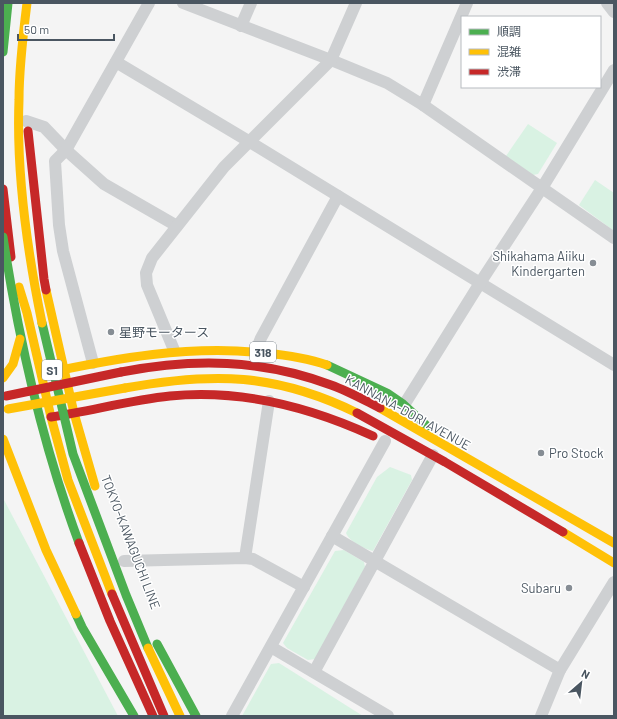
<svg xmlns="http://www.w3.org/2000/svg" width="617" height="719" font-family="Barlow,'Noto Sans JP',sans-serif">
  <rect width="100%" height="100%" fill="#f4f4f4"/>
  <g fill="#d9f2e3">
    <polygon points="528,124 557,143 538,174 533,175 506,156"/>
    <polygon points="595,180 614,193 614,231 579,205"/>
    <path d="M 390,467 L 411,475 L 412,480 L 373,551 C 364,549 349,541 346,533 L 377,477 Z"/>
    <polygon points="3,498 118,716 3,716"/>
    <polygon points="344,550 364,562 365,567 315,659 308,660 287,648 283,643 335,551"/>
    <polygon points="279,663 363,716 242,716 271,664"/>
  </g>
  <g fill="none" stroke-linecap="round" stroke-linejoin="round">
    <g stroke="#ced0d2" stroke-width="12">
      <polyline points="183,3 331,60 387,83 423,105 614,238"/>
      <polyline points="607,3 614,12"/>
      <polyline points="241,26 251,3"/>
      <polyline points="116,62 250,142 614,365"/>
      <polyline points="423,105 467,3"/>
      <polyline points="26,121 44,127 66,150 104,184 177,226"/>
      <polyline points="174,350 147,285 146,273 152,258 224,167 331,60 356,3"/>
      <polyline points="256,351 261,338 338,196"/>
      <polyline points="93,363 63,251 59,225 55,161 66,150 149,3"/>
      <polyline points="404,405 480,283 542,188 614,70"/>
      <polyline points="332,536 560,670"/>
      <polyline points="245,558 269,401"/>
      <polyline points="124,561 245,558 253,559 304,587"/>
      <polyline points="271,647 388,716"/>
      <polyline points="314,672 433,455"/>
      <polyline points="232,716 385,441"/>
      <polyline points="541,716 560,670 614,582"/>
    </g>
    <g stroke="#4caf50" stroke-width="9">
      <polyline points="3,52 8,3"/>
      <polyline points="327,365 387,393 403,404 427,426"/>
      <polyline points="76,614 82,627 134,716"/>
      <polyline points="157,644 196,716"/>
    </g>
    <g stroke="#ffc107" stroke-width="9">
      <polyline points="19,287 27,313 51,417 68,480 112,594"/>
      <polyline points="46,290 74,413 95,486"/>
      <path d="M 42,374 C 117,358 188,345 265,353 C 286,355 307,358 327,365"/>
      <path d="M 125,388 C 213,372 276,373 357,413"/>
      <polyline points="380,408 614,543"/>
      <polyline points="3,439 46,550 76,614"/>
      <polyline points="563,532 614,563"/>
    </g>
    <g stroke="#c62828" stroke-width="9">
      <polyline points="28,131 44,279 46,290"/>
      <polyline points="3,189 11,257"/>
      <path d="M 121,372 C 194,358 261,359 331,385 C 348,391 364,400 380,408"/>
      <polyline points="357,413 445,462 563,532"/>
      <path d="M 51,417 C 91,411 131,400 170,396 C 241,389 310,407 373,436"/>
      <polyline points="112,594 164,716"/>
    </g>
    <g stroke="#4caf50" stroke-width="9">
      <path d="M 3,237 C 19,342 42,443 79,543"/>
      <polyline points="42,323 73,454 126,595 148,648"/>
    </g>
    <g stroke="#ffc107" stroke-width="9">
      <path d="M 27,3 C 23,35 19,67 19,100 C 16,175 27,250 42,323"/>
      <polyline points="3,378 13,364 20,339"/>
      <polyline points="8,409 125,388"/>
      <polyline points="148,648 180,716"/>
    </g>
    <g stroke="#c62828" stroke-width="9">
      <polyline points="6,396 121,372"/>
      <polyline points="79,543 110,621 153,716"/>
    </g>
  </g>
  <g fill="#868d94" stroke="#fff" stroke-width="1.5">
    <circle cx="593" cy="263" r="4"/>
    <circle cx="111" cy="332" r="4"/>
    <circle cx="541" cy="453" r="4"/>
    <circle cx="569" cy="588" r="4"/>
  </g>
  <g text-anchor="middle" dominant-baseline="central" stroke-width="3" stroke-linejoin="round" paint-order="stroke">
    <g fill="#fff" stroke="#808990" stroke-width="1">
      <rect x="250" y="342" width="26" height="20" rx="3"/>
      <rect x="42" y="360" width="20" height="20" rx="3"/>
    </g>
    <g font-size="12" font-weight="bold" fill="#4a5661">
      <text x="263" y="352">318</text>
      <text x="52" y="370">S1</text>
    </g>
    <g font-size="13" fill="#4a5661" stroke="#fff" text-anchor="end">
      <text x="585" y="256">Shikahama Aiiku<tspan x="585" dy="15">Kindergarten</tspan></text>
      <text x="119" y="332" text-anchor="start">星野モータース</text>
      <text x="549" y="453" text-anchor="start">Pro Stock</text>
      <text x="561" y="588">Subaru</text>
    </g>
    <g font-size="13" fill="#4a5661" stroke="#fff">
      <text transform="translate(408 412) rotate(29)">KANNANA-DORI AVENUE</text>
      <text transform="translate(131 542) rotate(69)">TOKYO-KAWAGUCHI LINE</text>
    </g>
  </g>
  <rect width="617" height="719" fill="none" stroke="#4a5661" stroke-width="8"/>
  <rect x="461" y="16" width="140" height="72" fill="#ffffff" stroke="#b7bbc0"/>
  <rect x="469" y="29" width="20" height="6" fill="#4caf50" stroke="#b7bbc0"/>
  <text x="497" y="36" font-size="12" fill="#4a5661">順調</text>
  <rect x="469" y="49" width="20" height="6" fill="#ffc107" stroke="#b7bbc0"/>
  <text x="497" y="56" font-size="12" fill="#4a5661">混雑</text>
  <rect x="469" y="69" width="20" height="6" fill="#c62828" stroke="#b7bbc0"/>
  <text x="497" y="76" font-size="12" fill="#4a5661">渋滞</text>
  <g transform="translate(581 683) rotate(28)" stroke="#ffffff" stroke-width="3" paint-order="stroke">
  <path d="M0-3L7 15L0 10L-7 15Z" fill="#4a5661"/>
  <text y="-6" font-size="11" font-weight="bold" text-anchor="middle" fill="#4a5661">N</text>
  </g>
  <path d="M18 34v6h96v-6" fill="none" stroke="#4a5661" stroke-width="2"/>
  <text x="24" y="34" font-size="12" fill="#4a5661" stroke="#ffffff" stroke-width="3" paint-order="stroke">50 m</text>
</svg>
